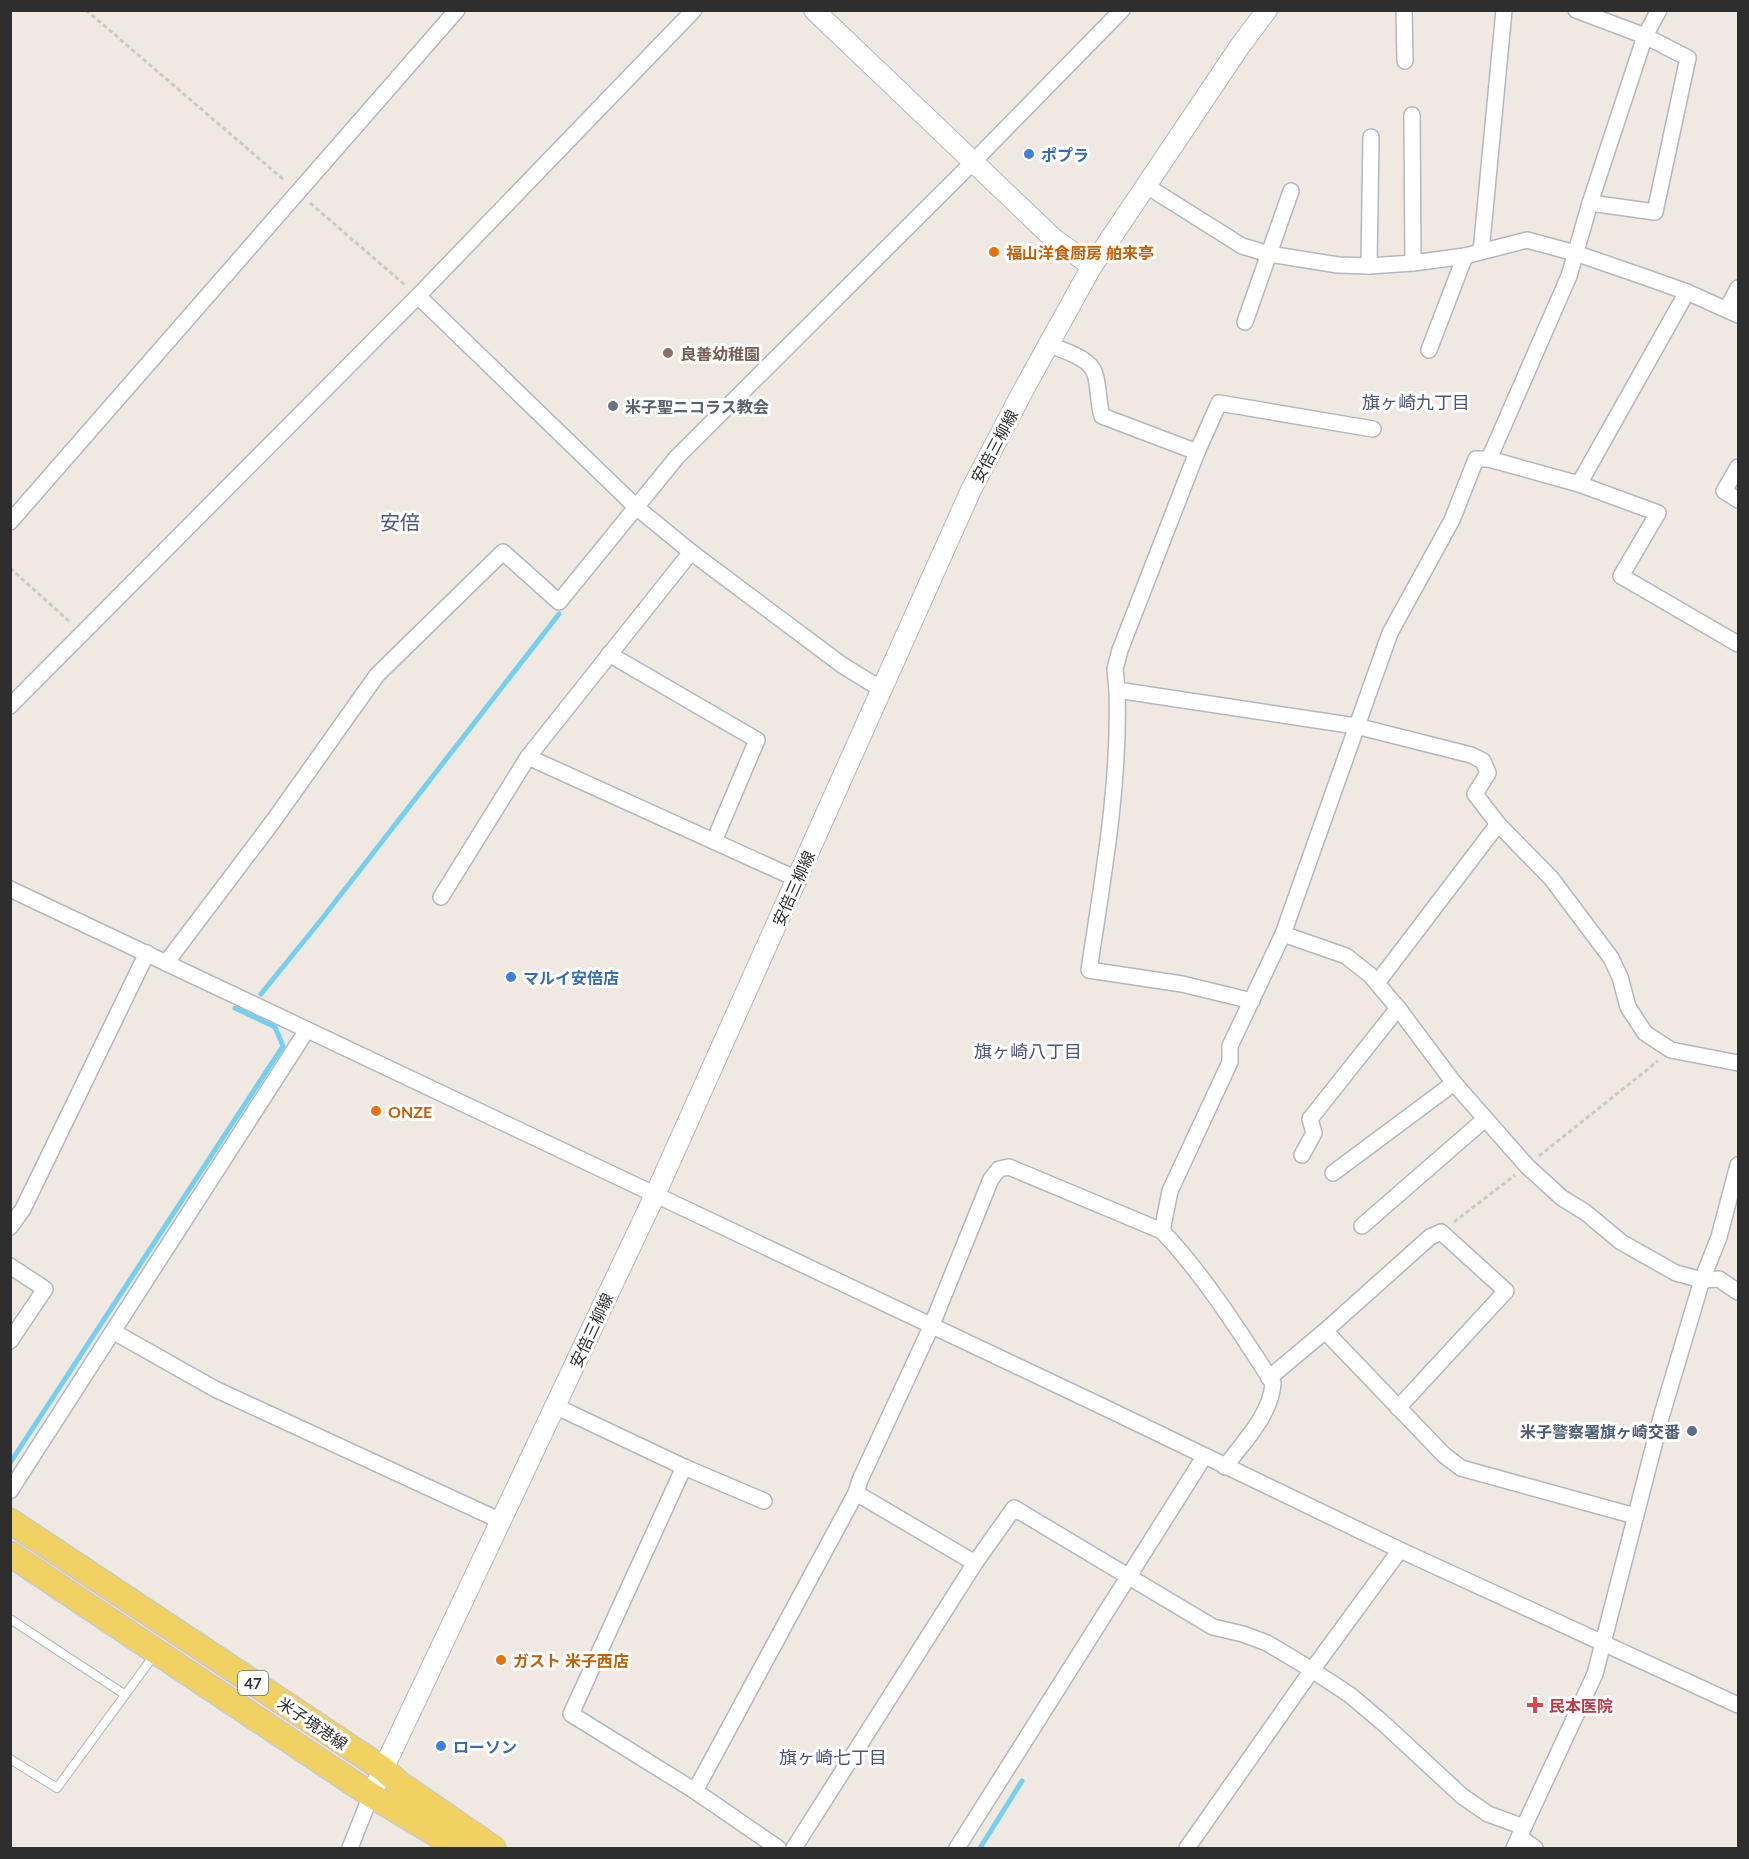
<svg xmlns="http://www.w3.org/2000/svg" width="1749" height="1859" font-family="Lato,'Noto Sans JP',sans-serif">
  <rect width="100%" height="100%" fill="#efe9e1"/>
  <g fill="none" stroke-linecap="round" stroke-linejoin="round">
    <g stroke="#75cff0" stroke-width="5">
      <polyline points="261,994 321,920 559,614"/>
      <polyline points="10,1463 283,1046 275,1027 235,1008"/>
      <polyline points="980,1848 1022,1781"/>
    </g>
    <defs>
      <g id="service">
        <polyline points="10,1619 124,1694"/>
        <polyline points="10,1759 57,1788 155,1654"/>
      </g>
      <g id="minor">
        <polyline points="1404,10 1405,61"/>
        <polyline points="1412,115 1413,263"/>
        <polyline points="1145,185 1242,246 1269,254 1338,265 1369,266 1413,263 1465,256 1527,240 1575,253 1642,276 1687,292 1738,315"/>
        <polyline points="1590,203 1655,212 1688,58 1645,36 1659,10"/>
        <polyline points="1481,252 1504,10"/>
        <polyline points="1369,266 1371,137"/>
        <polyline points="418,296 636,507 691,552 528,757 441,897"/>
        <polyline points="1727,309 1738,288"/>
        <polyline points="1245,322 1291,191"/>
        <path d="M 1048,344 C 1063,351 1090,357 1095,374 C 1099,387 1098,403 1102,416 L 1197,452 L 1120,650 L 1115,669 L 1117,690 L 1356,726 L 1471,755 L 1483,761 L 1488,773 L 1475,794 L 1498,824 L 1551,878 L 1611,958 L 1620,977 L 1628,1007 L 1645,1033 L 1671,1050 L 1738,1063"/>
        <polyline points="1429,350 1465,256"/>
        <polyline points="1197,452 1219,403 1373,429"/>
        <polyline points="1489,459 1569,276 1590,203 1645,36 1576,10"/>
        <polyline points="1738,467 1724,491 1738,500"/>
        <polyline points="1579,484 1687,292"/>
        <polyline points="10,522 457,10"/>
        <polyline points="691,552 842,665 881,689"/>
        <polyline points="609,654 757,740 714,841"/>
        <path d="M 1117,690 C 1120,785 1103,877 1089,970 L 1182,984 L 1252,1001"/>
        <polyline points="10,706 418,296 694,10"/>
        <polyline points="528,757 797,879"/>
        <polyline points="10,889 1112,1411 1400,1550 1738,1705"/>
        <polyline points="1283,934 1390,633 1452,520 1476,459 1489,459 1579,484 1658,513 1621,576 1738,644"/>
        <polyline points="166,963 274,820 377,675 503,552 559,602 677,457 972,163 1122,10"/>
        <polyline points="1377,983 1498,824"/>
        <polyline points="1302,1155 1314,1133 1310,1119 1398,1008"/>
        <polyline points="1333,1173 1454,1083"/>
        <polyline points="1362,1226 1485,1119"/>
        <polyline points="10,1227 23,1209 147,953"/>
        <polyline points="10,1266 45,1289 10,1341"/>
        <polyline points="1325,1331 1430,1237 1441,1232 1506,1291 1398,1408"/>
        <polyline points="114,1332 215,1389 501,1521"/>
        <polyline points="1269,1378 1325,1331 1444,1455 1461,1468 1635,1516"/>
        <polyline points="555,1406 684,1467 571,1714 695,1791 778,1848"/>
        <polyline points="684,1467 764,1501"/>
        <path d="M 1225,1467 C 1244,1441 1271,1415 1273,1383 C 1240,1332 1203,1274 1162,1231 L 1170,1191 L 1230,1062 L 1230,1046 L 1283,934 L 1346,956 L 1370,975 L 1398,1008 L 1454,1083 L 1527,1166 L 1562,1198 L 1585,1212 L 1621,1242 L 1676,1273 L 1702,1280 L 1719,1279 L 1738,1292"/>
        <polyline points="10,1491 307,1030"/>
        <polyline points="856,1493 860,1480 931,1327 991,1179 999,1169 1009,1167 1162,1231"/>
        <polyline points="695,1791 856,1493 975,1563"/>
        <polyline points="1519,1837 1535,1848"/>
        <polyline points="350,1848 371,1795"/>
        <polyline points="794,1848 975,1563 1014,1508 1213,1627 1243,1634 1267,1643 1312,1670 1350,1695 1382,1722 1462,1796 1488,1814 1524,1827"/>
        <polyline points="957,1848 1204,1457"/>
        <polyline points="1187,1848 1312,1670 1400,1550"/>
        <polyline points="1514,1848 1595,1674 1662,1414 1702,1280 1719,1237 1738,1165"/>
      </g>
      <g id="tertiary">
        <polyline points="814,10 1054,239 1092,266"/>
        <polyline points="371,1795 655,1195 971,490 1025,387 1092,266 1240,46 1267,10"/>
      </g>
      <g id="primary">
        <polyline points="10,1521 383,1769 400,1784 493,1848"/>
        <polyline points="10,1554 371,1795 459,1848"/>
      </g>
    </defs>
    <use href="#service" stroke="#b4b7c1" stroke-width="10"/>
    <use href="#minor" stroke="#b4b7c1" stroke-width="18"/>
    <use href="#tertiary" stroke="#b4b7c1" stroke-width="22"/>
    <use href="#primary" stroke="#c9c9c9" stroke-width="27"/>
    <g stroke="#c9c9c9" stroke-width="3" stroke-dasharray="4.5 3" stroke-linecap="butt">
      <polyline points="86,10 285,181"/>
      <polyline points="310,203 405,285"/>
      <polyline points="10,568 70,622"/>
      <polyline points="1539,1156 1658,1061"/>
      <polyline points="1454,1222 1515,1175"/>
    </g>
    <use href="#service" stroke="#fff" stroke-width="8"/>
    <use href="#minor" stroke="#fff" stroke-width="15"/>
    <use href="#tertiary" stroke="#fff" stroke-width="20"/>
    <use href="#primary" stroke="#f2d163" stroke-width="24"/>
  </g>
  <g fill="#3f7fe0" stroke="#fff" stroke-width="2">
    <circle cx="1029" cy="154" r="6"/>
    <circle cx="511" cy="977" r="6"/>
    <circle cx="441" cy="1746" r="6"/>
  </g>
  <g fill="#e8710a" stroke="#fff" stroke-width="2">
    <circle cx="994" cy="252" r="6"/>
    <circle cx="376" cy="1111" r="6"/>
    <circle cx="501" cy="1660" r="6"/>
  </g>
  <circle fill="#8d6e63" stroke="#fff" stroke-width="2" cx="668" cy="353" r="6"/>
  <circle fill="#6b7280" stroke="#fff" stroke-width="2" cx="613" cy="406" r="6"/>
  <circle fill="#5c6f8a" stroke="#fff" stroke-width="2" cx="1692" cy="1431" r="6"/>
  <path fill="#e0444e" stroke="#fff" stroke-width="2" d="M1532 1696h6v6h6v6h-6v6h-6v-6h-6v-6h6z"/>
  <g text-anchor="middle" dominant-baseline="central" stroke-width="6" stroke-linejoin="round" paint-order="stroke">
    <rect fill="#fff" stroke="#6d6d6d" stroke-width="1.5" x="238" y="1671" width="30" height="24" rx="4.5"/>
    <g font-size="15" font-weight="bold" fill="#2e2e2e">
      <text x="253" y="1683">47</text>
    </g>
    <g font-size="16" font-weight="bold" fill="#366cbe" stroke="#fff" text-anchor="start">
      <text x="1041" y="154">ポプラ</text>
      <text x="523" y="977">マルイ安倍店</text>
      <text x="453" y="1746">ローソン</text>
    </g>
    <g font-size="16" font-weight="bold" fill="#c56008" stroke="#fff" text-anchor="start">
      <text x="1006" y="252">福山洋食厨房 舶来亭</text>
      <text x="388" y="1111">ONZE</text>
      <text x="513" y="1660">ガスト 米子西店</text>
    </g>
    <g font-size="16" font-weight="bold" fill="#785e54" stroke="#fff" text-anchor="start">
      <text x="680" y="353">良善幼稚園</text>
    </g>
    <g font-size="16" font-weight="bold" fill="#5b616d" stroke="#fff" text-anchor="start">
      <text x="625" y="406">米子聖ニコラス教会</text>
    </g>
    <g font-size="16" fill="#2e2e2e" stroke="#fff">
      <text transform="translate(994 446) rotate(-62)">安倍三柳線</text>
      <text transform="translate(793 888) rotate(-66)">安倍三柳線</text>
      <text transform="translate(591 1330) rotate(-65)">安倍三柳線</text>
      <text transform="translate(313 1723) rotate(34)">米子境港線</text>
    </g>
    <g font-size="16" font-weight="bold" fill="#4e5e75" stroke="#fff" text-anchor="end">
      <text x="1680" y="1431">米子警察署旗ヶ崎交番</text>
    </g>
    <g font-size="16" font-weight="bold" fill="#be3a42" stroke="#fff" text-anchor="start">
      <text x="1549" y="1705">民本医院</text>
    </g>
    <g font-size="18" fill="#4d5680" stroke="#fff">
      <text x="1416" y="402">旗ヶ崎九丁目</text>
      <text x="1028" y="1051">旗ヶ崎八丁目</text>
      <text x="833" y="1757">旗ヶ崎七丁目</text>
    </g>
    <g font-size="20" fill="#4d5680" stroke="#fff">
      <text x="400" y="522">安倍</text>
    </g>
  </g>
  <rect width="1749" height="1859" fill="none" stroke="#2e2e2e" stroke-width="24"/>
</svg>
